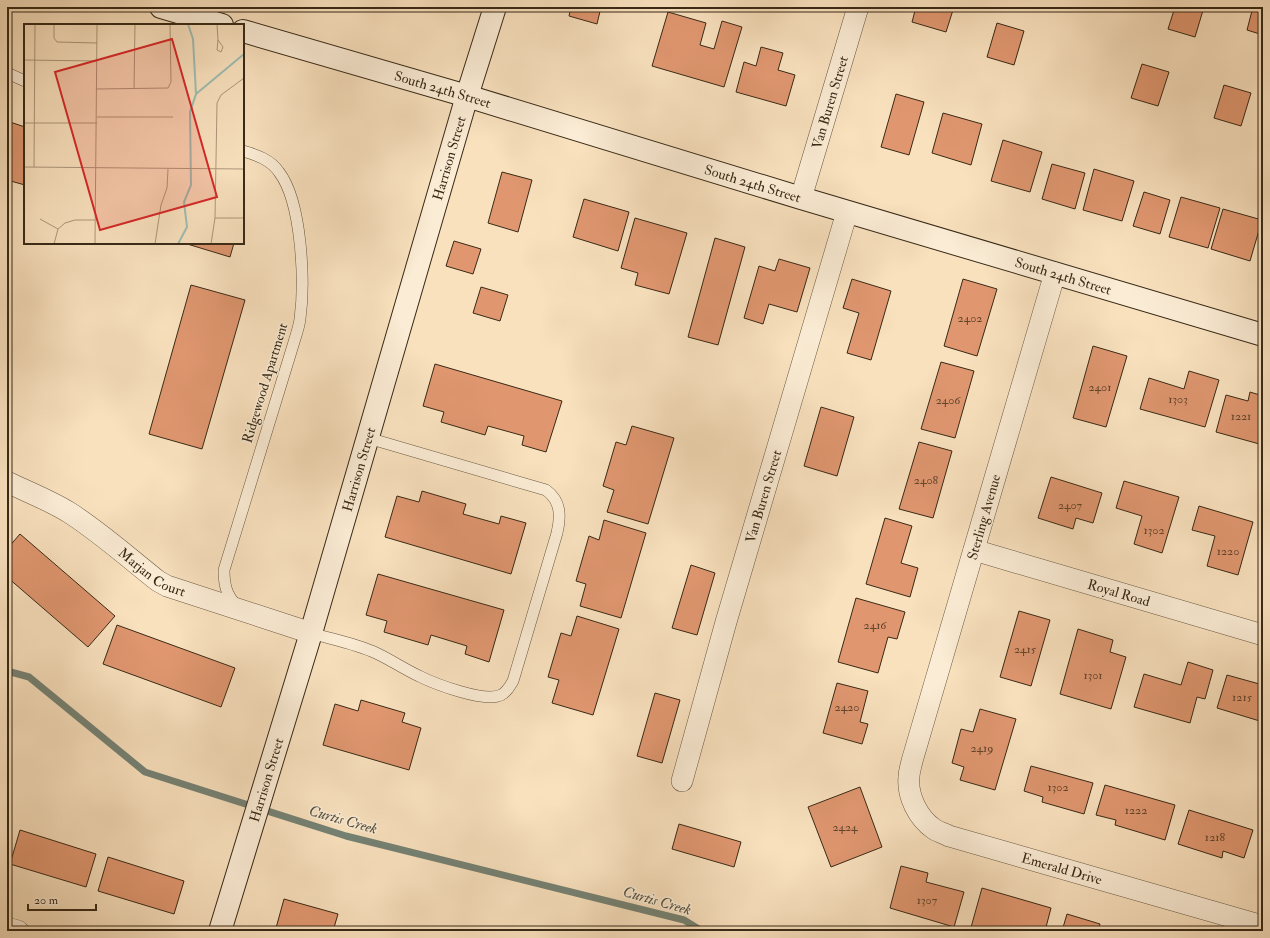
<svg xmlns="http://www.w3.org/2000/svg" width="1270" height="938" font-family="'IM FELL Double Pica',serif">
  <rect width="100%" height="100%" fill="#f9e1be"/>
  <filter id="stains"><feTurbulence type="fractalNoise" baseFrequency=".005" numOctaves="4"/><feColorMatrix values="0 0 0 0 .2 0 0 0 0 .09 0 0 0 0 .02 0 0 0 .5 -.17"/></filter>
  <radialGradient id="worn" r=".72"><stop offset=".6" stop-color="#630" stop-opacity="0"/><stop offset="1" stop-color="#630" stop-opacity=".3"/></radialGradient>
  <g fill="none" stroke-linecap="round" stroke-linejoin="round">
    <polyline stroke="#758274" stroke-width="7" points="7,671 29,677 145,772 346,836 684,920 702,931"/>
  </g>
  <g fill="#e09770" stroke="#382916">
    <polygon points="571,7 601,7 597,24 569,16"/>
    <polygon points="916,7 942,7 953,10 946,32 912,22"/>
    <polygon points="1175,7 1204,7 1195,37 1168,29"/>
    <polygon points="1253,7 1263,7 1263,35 1247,30"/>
    <polygon points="668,12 706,23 700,45 714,49 722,21 742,27 724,87 652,66"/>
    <polygon points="997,23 1024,31 1014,65 987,57"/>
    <polygon points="761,47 783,53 778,70 795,75 786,106 736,92 744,62 756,66"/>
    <polygon points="1142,64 1169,72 1158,106 1131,98"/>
    <polygon points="1224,85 1251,93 1241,126 1214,118"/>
    <polygon points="896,94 924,102 909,155 881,147"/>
    <polygon points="943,113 982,124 971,165 932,153"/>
    <polygon points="7,121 25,127 25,185 7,180"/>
    <polygon points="1003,140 1042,152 1030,192 991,181"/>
    <polygon points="1052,164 1085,173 1075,209 1042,199"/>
    <polygon points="1094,169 1134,181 1122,221 1083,210"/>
    <polygon points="502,172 532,180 518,232 488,223"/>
    <polygon points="1144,192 1170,200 1160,234 1133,226"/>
    <polygon points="1181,197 1220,208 1208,248 1169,237"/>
    <polygon points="584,199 629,212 618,251 573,237"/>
    <polygon points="1223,209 1262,220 1250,261 1211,249"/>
    <polygon points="635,218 687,233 669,294 635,285 638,273 621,268"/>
    <polygon points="715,238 745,247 718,345 688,337"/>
    <polygon points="454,241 481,249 473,274 446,266"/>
    <polygon points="184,243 234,243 230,257"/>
    <polygon points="779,259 810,268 797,312 769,304 763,324 744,318 759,266 775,271"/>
    <polygon points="852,279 891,291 871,360 847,353 859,313 843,308"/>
    <polygon points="963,279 997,289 977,356 944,346"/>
    <polygon points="191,285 245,300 202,449 149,434"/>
    <polygon points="481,287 508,295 500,321 473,313"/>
    <polygon points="1093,346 1127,356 1106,427 1073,418"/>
    <polygon points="941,362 974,371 955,438 921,429"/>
    <polygon points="435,364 562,401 546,452 522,445 524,436 488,426 485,435 441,422 444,412 423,406"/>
    <polygon points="1189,371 1219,380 1205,427 1140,409 1149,378 1184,389"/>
    <polygon points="1250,392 1263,396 1263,445 1216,432 1226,395 1248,401"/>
    <polygon points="821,407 854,417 837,476 804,466"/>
    <polygon points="632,426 674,438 648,524 607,512 614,490 603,486 616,442 626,445"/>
    <polygon points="919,442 952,451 933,518 899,509"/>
    <polygon points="1051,477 1102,493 1093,523 1076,518 1073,529 1038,518"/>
    <polygon points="1124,481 1179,497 1162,553 1134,544 1142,516 1116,508"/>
    <polygon points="422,491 466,504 463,514 499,524 501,516 526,523 511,574 385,537 397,496 419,502"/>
    <polygon points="1199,506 1253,522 1238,575 1207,566 1215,536 1192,530"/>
    <polygon points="885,518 912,526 901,563 918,568 910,597 866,584"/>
    <polygon points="604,520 646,533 621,618 580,606 586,584 576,581 589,536 599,540"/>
    <polygon points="20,534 115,616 88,647 7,577 7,549"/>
    <polygon points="691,565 715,573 697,635 672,628"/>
    <polygon points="378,574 504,610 489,662 465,654 467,646 431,635 428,645 384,632 387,621 366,615"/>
    <polygon points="1263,578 1263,591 1259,590"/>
    <polygon points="856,598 905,612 897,639 888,637 878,673 838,662"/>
    <polygon points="1019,611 1050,620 1031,686 1000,677"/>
    <polygon points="577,616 619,629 593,715 552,703 559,680 548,677 561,633 571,636"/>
    <polygon points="117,625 235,668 221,707 103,664"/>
    <polygon points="1078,629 1113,640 1110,652 1126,657 1111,709 1060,694"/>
    <polygon points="1188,662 1213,670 1205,699 1197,697 1190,723 1134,707 1144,674 1181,685"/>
    <polygon points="1227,675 1263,685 1263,722 1217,708"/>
    <polygon points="837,683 868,691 860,722 868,724 862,744 823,733"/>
    <polygon points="655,693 680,700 662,763 637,756"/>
    <polygon points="361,700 405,713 402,722 421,728 409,770 323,745 335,704 358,711"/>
    <polygon points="980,709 1016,719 995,790 960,780 964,767 952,763 961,729 973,732"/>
    <polygon points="1031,766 1093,783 1084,814 1042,802 1043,797 1024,791"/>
    <polygon points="1105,785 1175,805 1165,840 1115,825 1116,820 1096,815"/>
    <polygon points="860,787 882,847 831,867 808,807"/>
    <polygon points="1189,810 1253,830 1244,858 1223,851 1222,858 1178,844"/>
    <polygon points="7,814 11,815 7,831"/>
    <polygon points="679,824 741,842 734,867 672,849"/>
    <polygon points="20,830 96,854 86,887 10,864"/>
    <polygon points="108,857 184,881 174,914 98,891"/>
    <polygon points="901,866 928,873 926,882 964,892 954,927 890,908"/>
    <polygon points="982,888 1051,908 1045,931 970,931"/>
    <polygon points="284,899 338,914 333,931 289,931 276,928"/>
    <polygon points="1067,914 1100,924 1098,931 1062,931"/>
  </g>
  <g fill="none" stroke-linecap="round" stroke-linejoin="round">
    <defs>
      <g id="lane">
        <polyline points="7,73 25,81"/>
        <path d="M 237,606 C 226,595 224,584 224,570 L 294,342 C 296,335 299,327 300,319 C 305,282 302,202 279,172 C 271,160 257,155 243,151"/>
        <path d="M 311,633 C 331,639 357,644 376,653 C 391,660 404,669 419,676 C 435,684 485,703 501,695 C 507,692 510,686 513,681 L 557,533 C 561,516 561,501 546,490 L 368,438"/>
      </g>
      <g id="street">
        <path id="s1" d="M 801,198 L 858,7"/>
        <path id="s2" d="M 1055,273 L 912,761 C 911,766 909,772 909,777 C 907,796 918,818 934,829 C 938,832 944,833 949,836 L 1263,926"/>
        <path id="s3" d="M 7,482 C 28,492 51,501 70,513 C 101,533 129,558 158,581 L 167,586 L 311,633"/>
        <path id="s4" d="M 974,550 L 1263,635"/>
        <path id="s5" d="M 682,781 L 726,622 L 847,212"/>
        <polyline points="7,928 18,931"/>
      </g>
      <g id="secondary">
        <polyline points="161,7 222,25"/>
        <path id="s6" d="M 243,31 L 467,96 L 801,198 L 1263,335"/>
        <path id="s7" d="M 220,931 L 311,633 L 467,96 L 495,7"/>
      </g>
    </defs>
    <use href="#lane" stroke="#685740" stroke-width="12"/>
    <use href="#street" stroke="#685740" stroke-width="22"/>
    <use href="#secondary" stroke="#382916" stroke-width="24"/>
    <use href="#lane" stroke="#fbecd5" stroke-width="11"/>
    <use href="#street" stroke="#fbecd5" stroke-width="21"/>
    <use href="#secondary" stroke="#fbecd5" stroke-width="22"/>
  </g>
  <g text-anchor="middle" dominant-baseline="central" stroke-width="3" stroke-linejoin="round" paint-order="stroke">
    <g font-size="12" fill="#62442c">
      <text x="970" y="318">2402</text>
      <text x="1100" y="387">2401</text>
      <text x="1178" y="399">1303</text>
      <text x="948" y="400">2406</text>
      <text x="1241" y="416">1221</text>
      <text x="926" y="480">2408</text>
      <text x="1070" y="505">2407</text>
      <text x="1154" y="530">1302</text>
      <text x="1228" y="551">1220</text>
      <text x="875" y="625">2416</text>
      <text x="1025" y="649">2415</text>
      <text x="1093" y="675">1301</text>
      <text x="1242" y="697">1215</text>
      <text x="847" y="707">2420</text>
      <text x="982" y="748">2419</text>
      <text x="1058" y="787">1302</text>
      <text x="1136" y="810">1222</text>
      <text x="845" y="827">2424</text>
      <text x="1215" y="837">1218</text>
      <text x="927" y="900">1307</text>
    </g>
    <g font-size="14" fill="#382916" stroke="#fbecd5">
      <text stroke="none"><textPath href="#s6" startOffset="208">South 24th Street</textPath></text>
      <text stroke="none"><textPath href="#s1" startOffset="100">Van Buren Street</textPath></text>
      <text stroke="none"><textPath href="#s7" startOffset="806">Harrison Street</textPath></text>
      <text stroke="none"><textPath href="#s6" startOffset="532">South 24th Street</textPath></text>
      <text stroke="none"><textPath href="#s6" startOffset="856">South 24th Street</textPath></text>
      <text transform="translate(265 383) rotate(-73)">Ridgewood Apartment</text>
      <text stroke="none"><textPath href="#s7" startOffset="482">Harrison Street</textPath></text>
      <text stroke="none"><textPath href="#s5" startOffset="296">Van Buren Street</textPath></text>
      <text transform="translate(984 517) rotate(-74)">Sterling Avenue</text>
      <text stroke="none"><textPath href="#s3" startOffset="172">Marjan Court</textPath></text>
      <text stroke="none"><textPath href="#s4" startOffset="151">Royal Road</textPath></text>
      <text stroke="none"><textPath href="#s7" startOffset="158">Harrison Street</textPath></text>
      <text stroke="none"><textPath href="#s2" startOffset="719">Emerald Drive</textPath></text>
    </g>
    <g font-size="15" font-style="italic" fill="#524e3d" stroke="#fbecd5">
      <text transform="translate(343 820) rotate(16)">Curtis Creek</text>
      <text transform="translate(657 901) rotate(16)">Curtis Creek</text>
    </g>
  </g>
  <g transform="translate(24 24)">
    <rect width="220" height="220" fill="#f9e1be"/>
    <path fill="none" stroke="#9ebdb3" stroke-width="2" d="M 172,70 L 220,30M 154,220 L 163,203 L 160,178 L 167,161 L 166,88 L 172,70 L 169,15 L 164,0"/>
    <path fill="none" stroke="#ac977b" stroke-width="1" d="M 30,0 L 30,14 L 33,18 L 73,19M 193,0 L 194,16M 194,16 L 199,23 L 197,28 L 193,26 ZM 0,36 L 73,37M 73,65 L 144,64 L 147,58 L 146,0M 110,65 L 111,0M 73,93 L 149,93M 0,99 L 73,99M 0,143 L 220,145M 10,143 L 11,0M 191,194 L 220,194M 16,195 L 34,205M 30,220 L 34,205 L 41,199 L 51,196 L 71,196M 71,220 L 73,0M 131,220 L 137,181 L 143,164 L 144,145M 187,220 L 191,194 L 193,79 L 197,71 L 220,54"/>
    <path fill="#d62828" fill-opacity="0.15" stroke="#d62828" stroke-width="2" d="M 148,15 L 193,173 L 76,206 L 31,48 Z"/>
    <rect width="220" height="220" fill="none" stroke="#382916" stroke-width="2"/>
  </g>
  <rect width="1270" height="938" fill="none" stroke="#f9e1be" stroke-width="24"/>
  <rect x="8" y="8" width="1254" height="922" fill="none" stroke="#382916" stroke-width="2"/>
  <rect x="12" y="12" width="1246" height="914" fill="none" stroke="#382916"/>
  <path d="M28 904v6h68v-6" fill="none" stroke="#382916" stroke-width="2"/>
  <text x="34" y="904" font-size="12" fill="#382916" stroke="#fbecd5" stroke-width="3" paint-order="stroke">20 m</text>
  <rect width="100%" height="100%" filter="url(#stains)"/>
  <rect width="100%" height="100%" fill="url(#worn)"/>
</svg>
